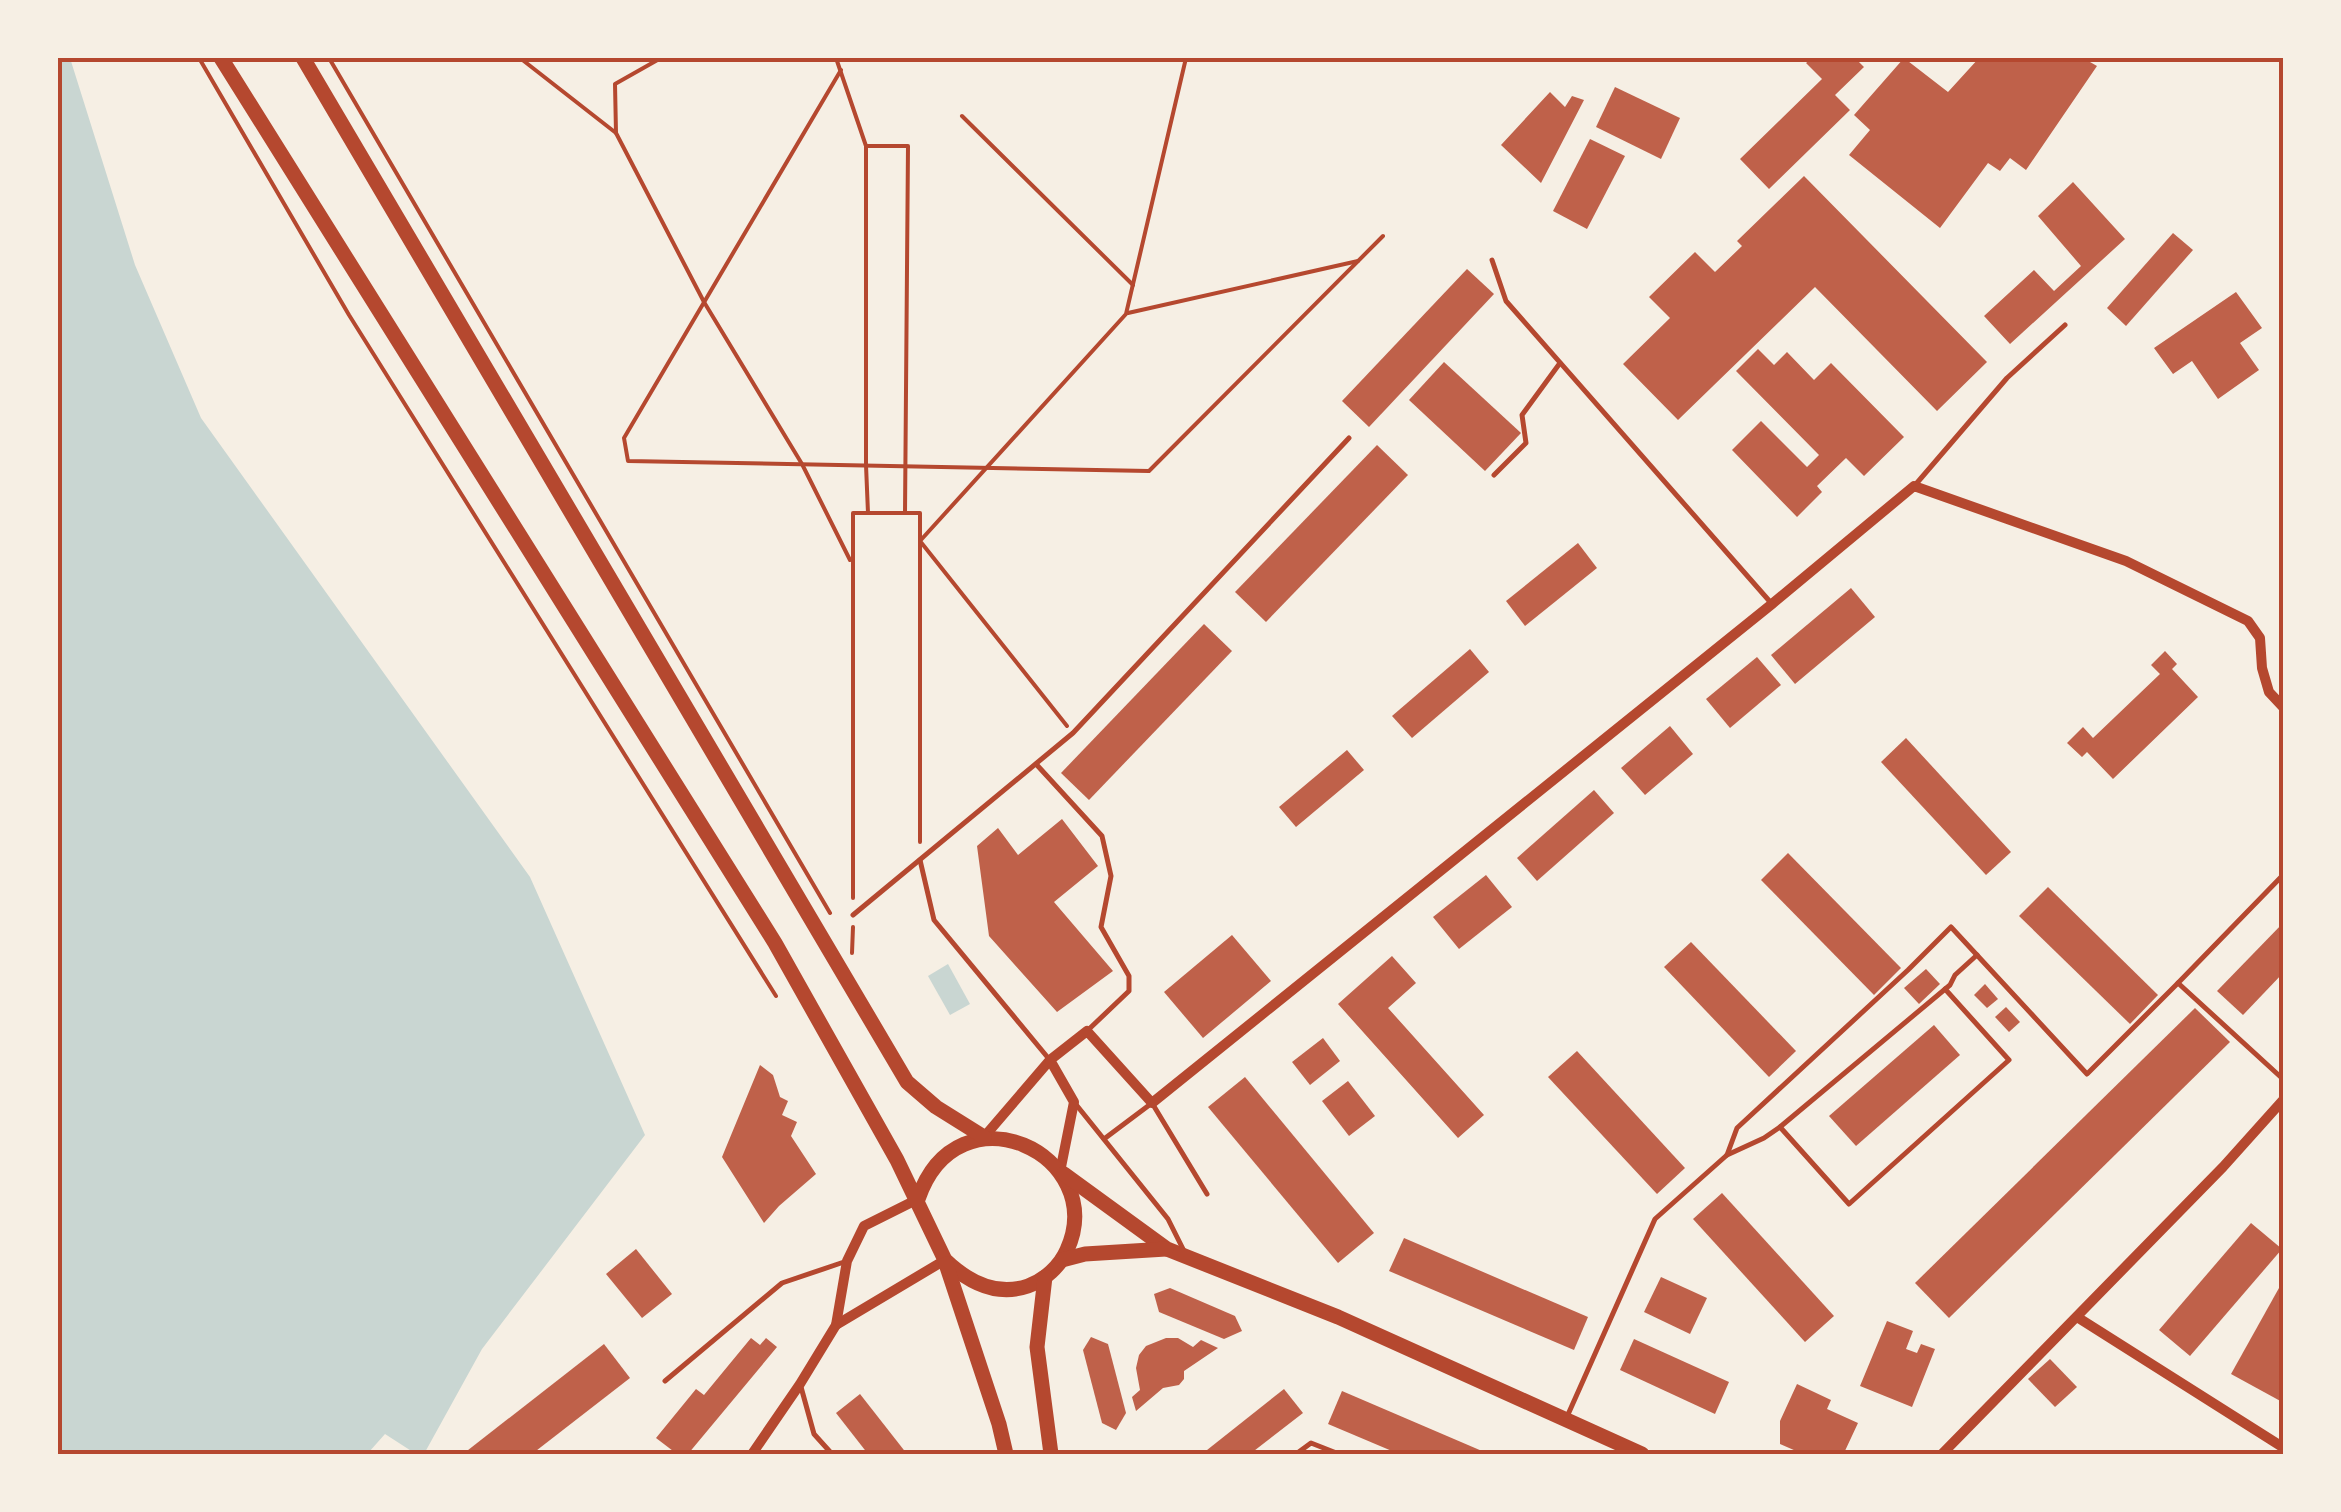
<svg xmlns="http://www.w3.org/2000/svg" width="2341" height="1512" font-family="'Sofia Sans Condensed',sans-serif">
  <rect width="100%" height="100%" fill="#f6efe4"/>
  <g fill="#c9d6d2">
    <polygon points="58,58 70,58 135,265 201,418 530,877 645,1135 482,1349 424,1454 416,1454 385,1434 369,1452 371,1454 58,1454"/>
    <polygon points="948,964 970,1004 950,1015 928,976"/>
  </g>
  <g fill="#bf614a">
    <polygon points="1812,58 1855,58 1864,67 1835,95 1850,110 1769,189 1740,159 1822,79 1806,63"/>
    <polygon points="1904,58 1948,92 1979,58 2015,58 2022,62 2025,58 2083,58 2097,66 2026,170 2010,158 2000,171 1988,163 1940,228 1849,155 1870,130 1854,115"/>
    <polygon points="1615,87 1680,118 1661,159 1596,127"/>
    <polygon points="1550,92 1565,107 1572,96 1584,100 1541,183 1501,145"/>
    <polygon points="1590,139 1625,156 1587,229 1553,211"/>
    <polygon points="1804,176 1987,362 1937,411 1815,287 1678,420 1623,364 1670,318 1649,297 1695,252 1715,272 1742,246 1737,241"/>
    <polygon points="2073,182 2125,239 2010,344 1984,316 2034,270 2054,291 2081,266 2038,216"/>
    <polygon points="2173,233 2193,250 2126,326 2107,308"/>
    <polygon points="1467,269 1494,294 1369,427 1342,401"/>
    <polygon points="2236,292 2262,328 2240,343 2259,370 2218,399 2192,361 2173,374 2154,348"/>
    <polygon points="1758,349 1774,365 1787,352 1814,380 1831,363 1904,437 1864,476 1846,458 1817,486 1822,492 1797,517 1732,450 1761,421 1807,467 1819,455 1736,371"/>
    <polygon points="1444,362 1521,433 1485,471 1409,400"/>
    <polygon points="1377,445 1408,475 1266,622 1235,592"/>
    <polygon points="1578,543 1597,568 1525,626 1506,601"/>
    <polygon points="1851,588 1875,617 1795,684 1771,655"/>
    <polygon points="1204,624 1232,651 1089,800 1061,773"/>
    <polygon points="1470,649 1489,672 1412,738 1392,716"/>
    <polygon points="2165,651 2177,664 2172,669 2198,697 2113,779 2087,752 2082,757 2067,743 2083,727 2093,738 2160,674 2151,665"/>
    <polygon points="1757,657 1781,685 1730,728 1706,699"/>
    <polygon points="1670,726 1693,754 1645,795 1621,768"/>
    <polygon points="1906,738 2011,852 1986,875 1881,762"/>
    <polygon points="1347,750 1364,770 1296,827 1279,807"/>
    <polygon points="1594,790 1614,813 1537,881 1517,858"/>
    <polygon points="1062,819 1098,866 1054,902 1113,971 1057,1012 989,936 977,846 998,828 1018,855"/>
    <polygon points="1788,853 1901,968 1874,995 1761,880"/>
    <polygon points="1486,875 1512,907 1459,949 1433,917"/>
    <polygon points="2048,887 2158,995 2130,1024 2019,916"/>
    <polygon points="2284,922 2284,972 2243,1015 2217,991"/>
    <polygon points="1232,935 1271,981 1203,1038 1164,992"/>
    <polygon points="1691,942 1796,1051 1769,1077 1664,967"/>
    <polygon points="1392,956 1416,983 1388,1008 1484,1115 1458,1138 1338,1004"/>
    <polygon points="1926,969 1940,984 1919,1004 1904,988"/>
    <polygon points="1985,984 1998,999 1987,1008 1974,995"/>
    <polygon points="2006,1007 2020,1022 2009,1032 1995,1017"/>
    <polygon points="2195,1008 2230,1042 1949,1318 1915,1283"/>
    <polygon points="1934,1025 1960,1055 1856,1146 1829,1116"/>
    <polygon points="1323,1038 1340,1061 1310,1085 1292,1062"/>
    <polygon points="1577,1051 1685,1168 1657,1194 1548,1077"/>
    <polygon points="760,1065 773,1075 780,1097 788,1101 782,1115 797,1122 791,1136 816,1174 779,1206 764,1223 722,1157"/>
    <polygon points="1245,1077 1374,1233 1338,1263 1208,1107"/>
    <polygon points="1348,1081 1375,1116 1349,1136 1322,1101"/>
    <polygon points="1722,1193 1834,1316 1805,1342 1693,1219"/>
    <polygon points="2251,1223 2282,1249 2190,1356 2159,1330"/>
    <polygon points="1404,1238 1588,1317 1574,1350 1389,1271"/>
    <polygon points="636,1249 672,1294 642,1318 606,1274"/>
    <polygon points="1661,1277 1707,1298 1690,1334 1644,1312"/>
    <polygon points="2284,1279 2284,1403 2231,1374"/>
    <polygon points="1170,1288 1235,1316 1242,1331 1224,1339 1159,1312 1154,1294"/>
    <polygon points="1887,1321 1913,1331 1906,1349 1917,1353 1921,1344 1935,1349 1912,1407 1860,1386"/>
    <polygon points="1091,1337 1108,1344 1126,1413 1116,1430 1102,1423 1083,1350"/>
    <polygon points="751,1338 760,1345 766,1338 777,1347 688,1454 677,1454 656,1438 696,1389 704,1395"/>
    <polygon points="1166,1338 1178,1338 1193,1347 1201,1340 1218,1348 1184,1371 1184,1379 1179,1385 1163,1388 1136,1411 1132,1397 1140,1390 1136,1368 1139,1355 1146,1346"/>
    <polygon points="1634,1339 1729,1382 1715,1414 1620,1370"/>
    <polygon points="604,1344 630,1378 532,1454 463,1454"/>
    <polygon points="2050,1359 2077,1387 2055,1407 2028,1379"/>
    <polygon points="1797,1384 1831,1400 1827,1409 1858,1423 1844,1453 1803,1454 1780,1444 1780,1421"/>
    <polygon points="1284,1389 1303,1413 1250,1454 1202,1454"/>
    <polygon points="1342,1391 1489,1454 1399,1454 1328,1424"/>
    <polygon points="860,1394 907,1454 868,1454 836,1413"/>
  </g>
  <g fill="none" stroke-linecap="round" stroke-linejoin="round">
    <g stroke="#b5482f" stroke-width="4">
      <polyline points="199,58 349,315 776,996"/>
      <polyline points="329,58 830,913"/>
      <polyline points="520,58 616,133 704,302 802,464 850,560"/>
      <polyline points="836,58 866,146"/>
      <polyline points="841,70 624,438 628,461 1149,471 1383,236"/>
      <polyline points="962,116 1133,285"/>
      <polyline points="616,133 615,84 661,58"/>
      <polyline points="1128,313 1358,261"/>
      <polyline points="868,513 866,465 866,146 908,146 905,513"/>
      <polyline points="1067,726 920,541 1126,314 1186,58"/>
      <polyline points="853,898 853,513 920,513 920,842"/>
      <polyline points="852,953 853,927"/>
    </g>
    <g stroke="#b5482f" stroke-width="5">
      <polyline points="1492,260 1506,301 1772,604"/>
      <polyline points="1494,475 1526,443 1522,415 1560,363"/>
      <polyline points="1916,484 2007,378 2065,325"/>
      <polyline points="1036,764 1102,836 1111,876 1101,927 1129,976 1129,991 1087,1031"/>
      <polyline points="920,860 934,920 1049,1059"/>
      <polyline points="2284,874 2178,983 2284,1080"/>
      <polyline points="853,915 1073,733 1349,438"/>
      <polyline points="1074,1102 1168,1219 1183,1249"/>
      <polyline points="1780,1127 1849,1204 2009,1060 1945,989"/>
      <polyline points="1104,1139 1152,1103 1207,1194"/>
      <polyline points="1727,1155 1764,1138 1780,1127 1950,985 1955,975 1977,955"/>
      <polyline points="665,1381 782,1283 844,1262"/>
      <polyline points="801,1387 814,1434 832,1454"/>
      <polyline points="1566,1419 1655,1219 1727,1155 1737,1128 1908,970 1951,927 2087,1074 2178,983"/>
      <polyline points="1296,1454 1311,1443 1339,1454"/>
    </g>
    <g stroke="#b5482f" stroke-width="10">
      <polyline points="984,1137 1050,1060"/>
      <polyline points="1060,1172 1074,1102 1050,1060 1087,1031 1152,1103 1772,604 1914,486 2126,561 2248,621 2260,638 2262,668 2269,692 2284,708"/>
      <polyline points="2077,1317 2284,1448"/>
      <polyline points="836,1325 945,1260"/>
      <polyline points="752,1454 800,1384 836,1325 847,1261 864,1226 918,1199"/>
      <polyline points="1942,1454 2223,1167 2284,1099"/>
    </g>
    <g stroke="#b5482f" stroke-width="15">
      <path d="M 221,58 L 775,943 L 897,1160 L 945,1260 C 968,1282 996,1297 1028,1286 C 1045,1280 1060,1266 1067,1250 C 1110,1155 958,1082 918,1199"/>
      <polyline points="303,58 907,1082 936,1107 984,1137"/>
      <polyline points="1064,1174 1167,1249 1338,1317 1642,1454"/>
      <polyline points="1062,1260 1085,1254 1166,1249"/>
      <polyline points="946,1264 999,1424 1006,1454"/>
      <polyline points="1045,1277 1037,1347 1051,1454"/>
    </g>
  </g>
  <rect width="2341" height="1512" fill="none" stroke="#f6efe4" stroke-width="120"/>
  <rect x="60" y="60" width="2221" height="1392" fill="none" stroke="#b5482f" stroke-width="4"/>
</svg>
